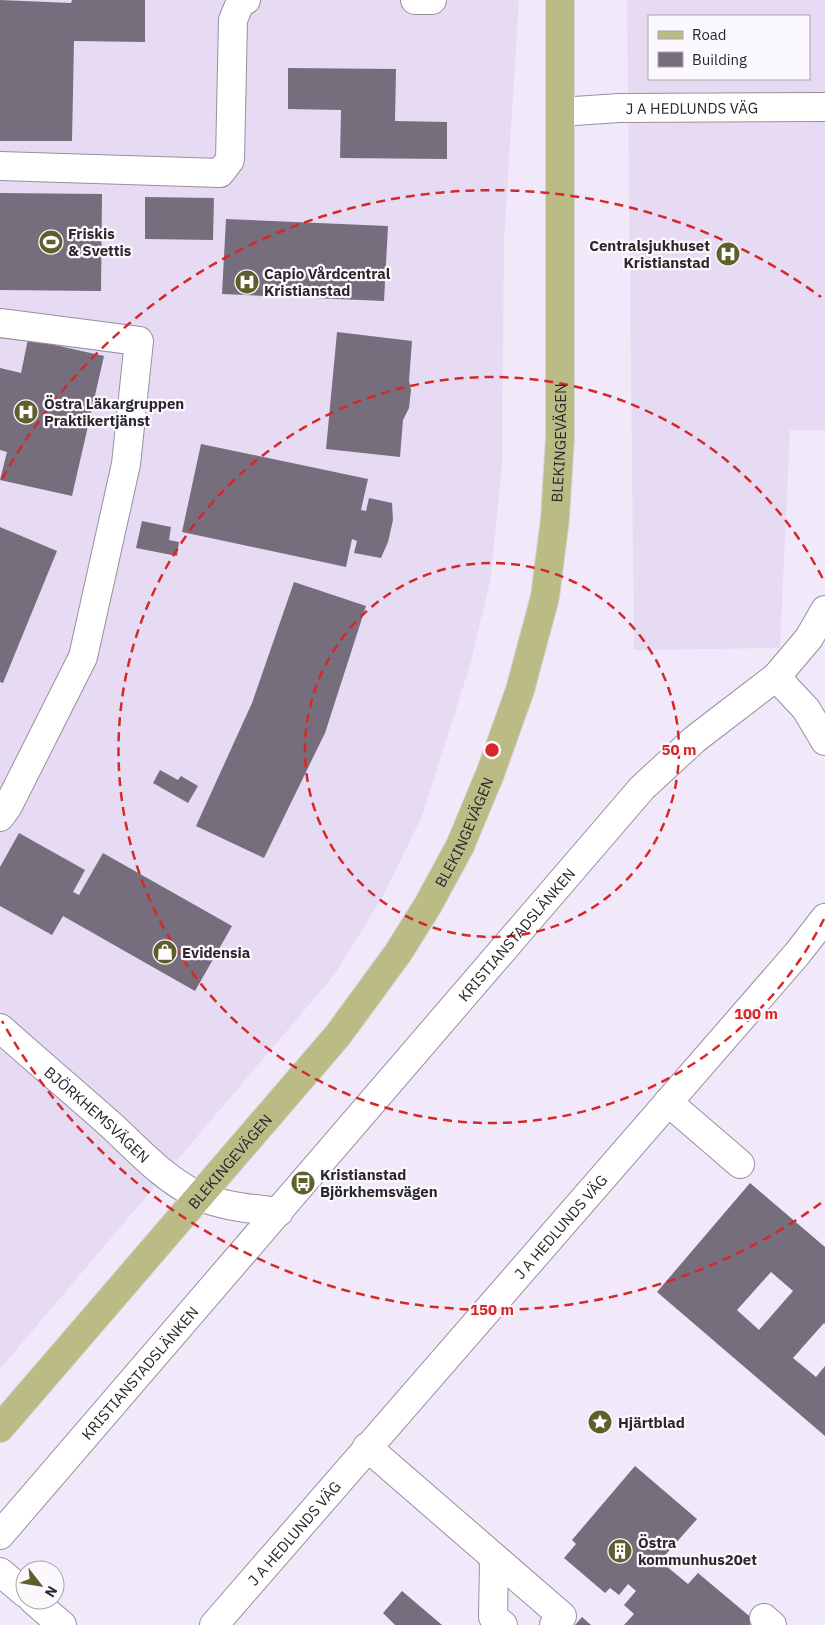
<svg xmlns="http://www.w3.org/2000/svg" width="825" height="1625" font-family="'IBM Plex Sans',sans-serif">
  <rect width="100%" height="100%" fill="#f1e9fa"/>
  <g fill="#e7dbf3" fill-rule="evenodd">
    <polygon points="0,0 519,0 504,241 502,463 491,577 470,665 422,816 383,896 335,974 0,1369"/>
    <path d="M 627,0 L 825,0 L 825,430 L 790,430 L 780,648 L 634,650 ZM 649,16 L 809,16 L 809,79 L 649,79 Z"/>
  </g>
  <g fill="#766e7d" fill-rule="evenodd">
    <polygon points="0,0 71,3 72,0 145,0 145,42 74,41 72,141 0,141"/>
    <polygon points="288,68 396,69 395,121 447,122 447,159 340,158 341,110 288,109"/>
    <polygon points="0,193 102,194 101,291 0,290"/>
    <polygon points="145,197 214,198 213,240 145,239"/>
    <polygon points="226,219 388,226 384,301 222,294"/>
    <polygon points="337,332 412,341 409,381 411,390 409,408 403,420 400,457 326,449"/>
    <polygon points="28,339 104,356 72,496 0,480 7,452 0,450 0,368 21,373"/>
    <polygon points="201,444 368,479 361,510 366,511 369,498 392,503 393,520 388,542 381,558 354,553 357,541 352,539 346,567 182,532"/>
    <polygon points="142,521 171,527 169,540 179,542 177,556 136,548"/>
    <polygon points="0,527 57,551 3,683 0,682"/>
    <polygon points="294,582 366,606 325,733 264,858 196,826 252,703"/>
    <polygon points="160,770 178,780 181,776 198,786 188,803 153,783"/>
    <polygon points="19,833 85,870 73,892 79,895 103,853 232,926 195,991 63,916 52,935 0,906 0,867"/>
    <path d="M 750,1183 L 825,1247 L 825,1324 L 824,1323 L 793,1358 L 816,1377 L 825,1366 L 825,1436 L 657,1292 ZM 771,1272 L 793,1291 L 759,1330 L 737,1310 Z"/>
    <polygon points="635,1466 697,1519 660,1561 688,1584 698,1573 754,1620 750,1625 624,1625 634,1614 624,1605 636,1591 628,1584 619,1595 610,1588 605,1593 564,1558 576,1544 572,1540"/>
    <polygon points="402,1591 442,1625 395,1625 383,1613"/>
    <polygon points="582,1617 591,1625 575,1625"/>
  </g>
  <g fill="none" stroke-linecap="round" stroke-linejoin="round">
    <defs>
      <g id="minor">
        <polyline points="415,0 432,0"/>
        <path id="s1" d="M 560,112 L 619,108 L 825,107"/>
        <polyline points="0,166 220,173 230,160 233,20 240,3 246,0"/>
        <polyline points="0,323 139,341 126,464 83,657 8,806 0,817"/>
        <polyline points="776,677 806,709 825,741"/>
        <path id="s2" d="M 0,1028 C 37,1061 75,1093 112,1126 C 139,1151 163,1178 197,1195 C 219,1206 254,1209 279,1212"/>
        <polyline points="668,1102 740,1164"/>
        <polyline points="367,1447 562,1616 554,1625"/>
        <path id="s3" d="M 0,1535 L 642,788 L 695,739 L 776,677 L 809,638 L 825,610"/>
        <polyline points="494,1559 493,1617 503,1625"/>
        <polyline points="0,1572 25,1593"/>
        <polyline points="33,1600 62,1625"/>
        <polyline points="764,1618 772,1625"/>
        <path id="s4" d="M 214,1625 L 797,954 L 825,918"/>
      </g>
      <g id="major">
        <path id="s5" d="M 0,1428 L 338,1035 L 398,953 L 428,905 L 460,846 L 490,774 L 520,690 L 545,597 L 555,519 L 560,437 L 560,0"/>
      </g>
    </defs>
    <use href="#minor" stroke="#978f9e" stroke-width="30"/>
    <use href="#major" stroke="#d4d4d5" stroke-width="30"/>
    <use href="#minor" stroke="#fff" stroke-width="28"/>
    <use href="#major" stroke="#bbbb86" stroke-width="28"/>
  </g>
  <g fill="none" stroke="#d62828" stroke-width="2.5" stroke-dasharray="9 6">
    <circle cx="492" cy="750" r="187"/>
    <path d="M824 919A373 373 0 1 1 824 581"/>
    <path d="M821 1203A560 560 0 0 1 2 1021M2 479A560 560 0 0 1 821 297"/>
  </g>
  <defs>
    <symbol id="stadium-disc" viewBox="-11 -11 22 22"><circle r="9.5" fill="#5e5f2c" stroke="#fbf9fd"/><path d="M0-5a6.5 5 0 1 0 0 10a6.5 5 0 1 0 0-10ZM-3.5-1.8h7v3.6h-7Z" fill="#fff"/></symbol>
    <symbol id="hospital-disc" viewBox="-11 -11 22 22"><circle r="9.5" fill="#5e5f2c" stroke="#fbf9fd"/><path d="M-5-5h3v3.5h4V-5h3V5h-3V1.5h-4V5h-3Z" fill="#fff"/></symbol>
    <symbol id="shop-disc" viewBox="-11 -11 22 22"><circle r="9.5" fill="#5e5f2c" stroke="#fbf9fd"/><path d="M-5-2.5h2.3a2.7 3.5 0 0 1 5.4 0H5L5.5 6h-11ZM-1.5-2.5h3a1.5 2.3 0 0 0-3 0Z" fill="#fff"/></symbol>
    <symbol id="bus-disc" viewBox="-11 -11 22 22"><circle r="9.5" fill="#5e5f2c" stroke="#fbf9fd"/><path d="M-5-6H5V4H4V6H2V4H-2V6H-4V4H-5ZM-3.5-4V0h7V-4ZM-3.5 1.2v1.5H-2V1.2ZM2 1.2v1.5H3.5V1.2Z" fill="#fff"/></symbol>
    <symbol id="sight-disc" viewBox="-11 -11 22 22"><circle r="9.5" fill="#5e5f2c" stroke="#fbf9fd"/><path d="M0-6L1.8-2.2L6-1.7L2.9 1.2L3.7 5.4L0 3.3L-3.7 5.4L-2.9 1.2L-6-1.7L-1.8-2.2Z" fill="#fff"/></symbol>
    <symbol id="building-disc" viewBox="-11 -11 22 22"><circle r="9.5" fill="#5e5f2c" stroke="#fbf9fd"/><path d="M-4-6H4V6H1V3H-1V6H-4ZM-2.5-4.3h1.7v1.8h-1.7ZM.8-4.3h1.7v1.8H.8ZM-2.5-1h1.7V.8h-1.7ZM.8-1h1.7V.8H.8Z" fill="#fff"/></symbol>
  </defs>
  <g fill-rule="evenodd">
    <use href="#stadium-disc" x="37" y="228" width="28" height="28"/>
    <use href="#hospital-disc" x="714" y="240" width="28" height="28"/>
    <use href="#hospital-disc" x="233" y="268" width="28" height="28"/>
    <use href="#hospital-disc" x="12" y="398" width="28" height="28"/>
    <use href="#shop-disc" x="151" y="938" width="28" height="28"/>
    <use href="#bus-disc" x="289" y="1169" width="28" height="28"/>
    <use href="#sight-disc" x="586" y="1408" width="28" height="28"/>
    <use href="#building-disc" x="606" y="1537" width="28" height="28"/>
  </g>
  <g text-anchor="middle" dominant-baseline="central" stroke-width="4.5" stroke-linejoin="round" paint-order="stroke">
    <g font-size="15" fill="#2a272d" stroke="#fbf9fd">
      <text stroke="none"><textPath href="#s1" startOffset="132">J A HEDLUNDS VÄG</textPath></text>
      <text stroke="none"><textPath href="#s5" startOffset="1162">BLEKINGEVÄGEN</textPath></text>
      <text stroke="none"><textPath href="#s5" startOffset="758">BLEKINGEVÄGEN</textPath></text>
      <text stroke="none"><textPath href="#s3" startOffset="792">KRISTIANSTADSLÄNKEN</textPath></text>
      <text stroke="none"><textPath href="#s2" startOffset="130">BJÖRKHEMSVÄGEN</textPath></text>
      <text stroke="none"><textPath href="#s5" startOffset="352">BLEKINGEVÄGEN</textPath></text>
      <text stroke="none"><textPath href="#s4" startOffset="528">J A HEDLUNDS VÄG</textPath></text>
      <text stroke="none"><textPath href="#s3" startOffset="214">KRISTIANSTADSLÄNKEN</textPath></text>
      <text stroke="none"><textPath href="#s4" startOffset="122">J A HEDLUNDS VÄG</textPath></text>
    </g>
    <g font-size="15" font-weight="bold" fill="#2a272d" stroke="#fbf9fd" text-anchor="start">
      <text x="68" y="233">Friskis<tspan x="68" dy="17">&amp; Svettis</tspan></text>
      <text x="710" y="245" text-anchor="end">Centralsjukhuset<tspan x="710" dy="17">Kristianstad</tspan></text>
      <text x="264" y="273">Capio Vårdcentral<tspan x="264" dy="17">Kristianstad</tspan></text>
      <text x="44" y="403">Östra Läkargruppen<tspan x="44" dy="17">Praktikertjänst</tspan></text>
      <text x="182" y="952">Evidensia</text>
      <text x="320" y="1174">Kristianstad<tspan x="320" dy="17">Björkhemsvägen</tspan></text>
      <text x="618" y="1422">Hjärtblad</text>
      <text x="638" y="1542">Östra<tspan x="638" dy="17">kommunhus20et</tspan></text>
    </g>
  </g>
  <circle cx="492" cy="750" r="8" fill="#d62828" stroke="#fbf9fd" stroke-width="2.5"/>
  <g font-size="15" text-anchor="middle" font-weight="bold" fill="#d62828" stroke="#fbf9fd" stroke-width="4.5" stroke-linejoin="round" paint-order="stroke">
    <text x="679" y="755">50 m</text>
    <text x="756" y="1019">100 m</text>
    <text x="492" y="1315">150 m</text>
  </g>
  <rect x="648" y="15" width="162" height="65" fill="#fbf9fd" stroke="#a7a5aa"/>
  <rect x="658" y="31" width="25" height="8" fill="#bbbb86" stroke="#a7a5aa"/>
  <text x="692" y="40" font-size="15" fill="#2a272d">Road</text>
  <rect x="658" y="52" width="25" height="15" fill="#766e7d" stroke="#a7a5aa"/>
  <text x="692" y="65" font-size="15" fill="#2a272d">Building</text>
  <g transform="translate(40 1585) rotate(121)"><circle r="24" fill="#fbf9fd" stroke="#a7a5aa"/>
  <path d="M0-4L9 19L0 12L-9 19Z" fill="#5e5f2c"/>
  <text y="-8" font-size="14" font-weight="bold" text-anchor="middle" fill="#2a272d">N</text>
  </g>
</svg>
